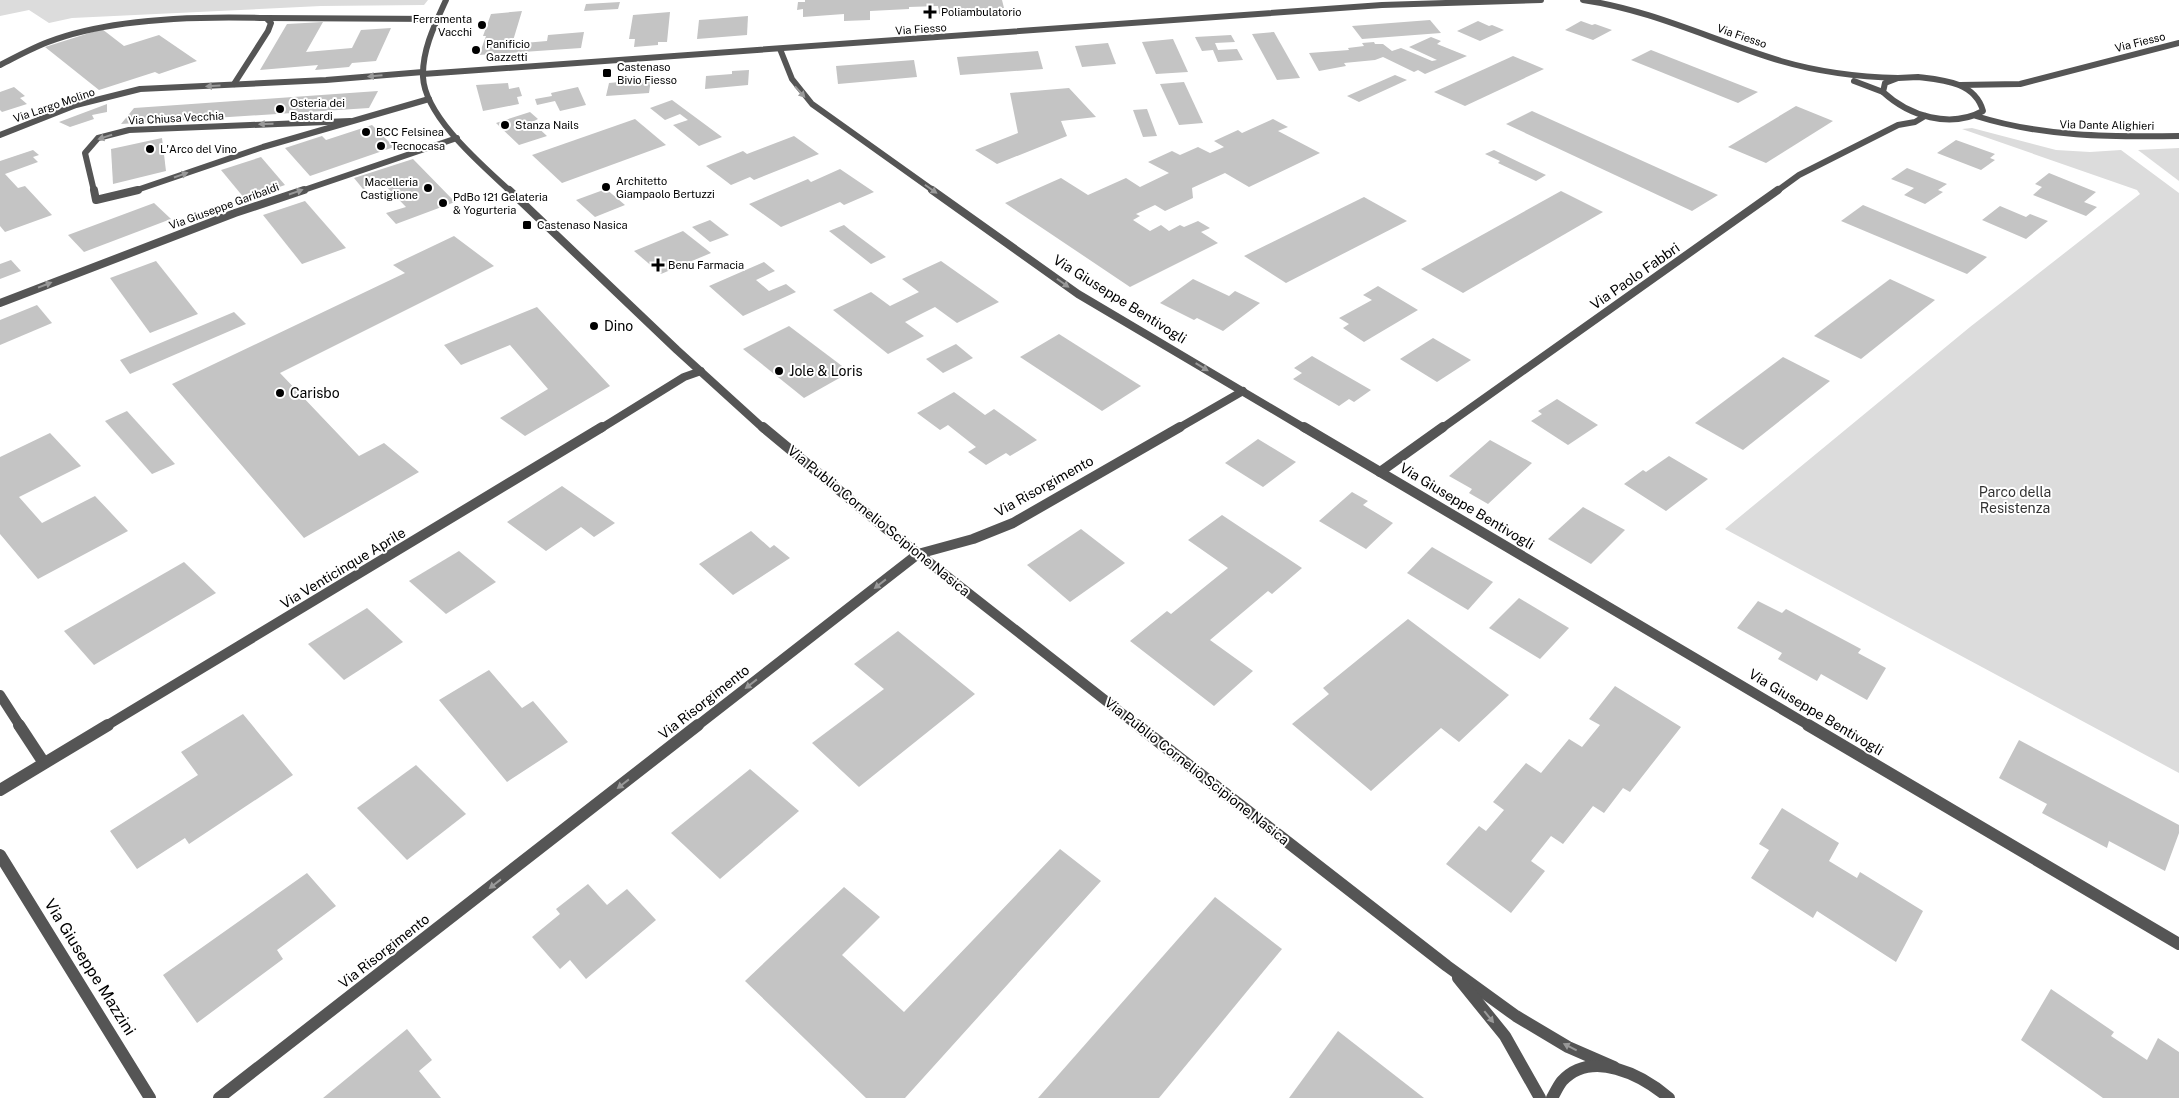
<svg xmlns="http://www.w3.org/2000/svg" width="2179" height="1098" font-family="'Public Sans',sans-serif">
  <rect width="100%" height="100%" fill="#fff"/>
  <g fill="#dcdcdc">
    <polygon points="0,0 428,0 424,5 321,6 72,18 49,23 29,10 0,16"/>
    <polygon points="1972,128 2056,150 2090,152 2121,150 2179,193 2179,773 1725,529 1970,327 2140,194 2137,190 1962,129"/>
    <polygon points="2179,148 2179,181 2138,150"/>
  </g>
  <g fill="#c4c4c4">
    <polygon points="805,0 1002,0 1004,8 939,14 938,6 909,7 909,9 870,11 870,20 844,21 844,14 803,17 803,9 797,10 798,2 805,2"/>
    <polygon points="620,2 618,9 584,11 586,4"/>
    <polygon points="522,11 512,44 547,41 548,35 584,32 581,48 479,55 486,36 483,36 491,14"/>
    <polygon points="670,12 667,42 658,42 658,45 634,47 635,39 629,39 633,15"/>
    <polygon points="748,16 747,35 697,39 699,20"/>
    <polygon points="1430,20 1441,33 1362,39 1352,26"/>
    <polygon points="1478,21 1489,26 1492,25 1504,30 1480,41 1457,31"/>
    <polygon points="1581,21 1592,25 1595,24 1612,30 1593,40 1565,30"/>
    <polygon points="323,22 306,52 352,48 361,30 391,28 376,61 352,63 349,67 315,70 318,65 260,70 287,24"/>
    <polygon points="102,29 124,46 159,35 197,61 159,74 155,72 99,90 45,47"/>
    <polygon points="1274,32 1300,78 1277,80 1252,34"/>
    <polygon points="1231,35 1235,42 1215,43 1218,50 1237,49 1243,60 1218,62 1213,50 1202,51 1195,37"/>
    <polygon points="1431,37 1441,41 1437,44 1467,56 1425,74 1418,70 1414,72 1383,57 1375,60 1344,63 1346,66 1319,71 1309,53 1349,50 1348,48 1364,46 1362,43 1374,42 1375,44 1383,44 1392,51 1401,48 1432,61 1437,60 1409,47"/>
    <polygon points="1173,39 1188,72 1156,74 1142,42"/>
    <polygon points="1108,43 1116,64 1082,67 1075,46"/>
    <polygon points="1651,50 1758,92 1738,103 1631,60"/>
    <polygon points="1038,51 1043,69 960,75 957,57"/>
    <polygon points="1513,56 1544,69 1465,106 1434,92"/>
    <polygon points="914,60 917,77 838,84 836,66"/>
    <polygon points="749,70 748,85 705,89 706,76 732,74 732,71"/>
    <polygon points="1395,75 1407,80 1359,102 1347,96"/>
    <polygon points="651,79 649,93 606,96 609,83"/>
    <polygon points="1184,82 1203,123 1179,125 1160,84"/>
    <polygon points="508,83 509,89 519,87 522,96 517,97 519,104 483,111 476,85"/>
    <polygon points="14,87 25,96 20,98 27,104 2,112 0,110 0,92"/>
    <polygon points="578,87 586,105 560,111 555,101 537,105 535,99 552,96 551,93"/>
    <polygon points="1069,88 1096,117 1061,121 1067,136 997,164 975,150 1018,133 1010,93"/>
    <polygon points="378,91 369,108 121,124 134,108"/>
    <polygon points="672,100 722,137 699,146 673,125 688,120 680,114 665,120 650,108"/>
    <polygon points="107,104 107,112 92,115 94,119 70,127 59,122"/>
    <polygon points="1796,106 1833,121 1766,163 1728,147"/>
    <polygon points="1147,109 1157,136 1143,137 1133,110"/>
    <polygon points="1532,111 1718,195 1692,211 1506,124"/>
    <polygon points="530,112 538,119 532,122 547,136 519,145 496,123"/>
    <polygon points="635,119 666,145 562,183 532,155"/>
    <polygon points="1273,119 1288,127 1278,131 1320,153 1249,187 1225,173 1192,188 1193,198 1165,211 1155,205 1136,214 1140,216 1133,220 1150,231 1161,225 1169,231 1180,225 1184,227 1198,221 1210,228 1201,232 1218,243 1130,287 1005,203 1061,178 1088,195 1126,178 1140,187 1169,173 1148,162 1172,151 1180,155 1198,147 1210,153 1224,147 1214,141 1238,130 1242,133"/>
    <polygon points="372,125 394,147 310,176 285,148 322,136 326,140"/>
    <polygon points="794,136 819,154 754,180 750,177 731,185 706,166 743,151 747,154"/>
    <polygon points="162,138 166,171 113,184 111,149"/>
    <polygon points="1956,140 1995,154 1990,158 1995,160 1981,170 1937,153"/>
    <polygon points="33,150 39,155 33,157 38,162 5,174 18,188 25,186 52,215 5,232 0,226 0,161"/>
    <polygon points="1494,150 1546,175 1536,181 1498,163 1500,161 1485,154"/>
    <polygon points="261,157 285,185 245,199 221,170"/>
    <polygon points="413,159 455,202 396,224 386,213 406,207 382,182 363,189 354,178"/>
    <polygon points="1907,168 1947,184 1938,190 1943,192 1925,204 1904,195 1914,188 1891,179"/>
    <polygon points="840,169 874,192 844,205 840,202 781,227 749,204 808,179 811,182"/>
    <polygon points="2049,173 2096,192 2084,202 2097,207 2086,216 2033,195 2042,187 2035,184"/>
    <polygon points="606,189 625,205 595,217 576,200"/>
    <polygon points="1561,191 1603,212 1463,293 1421,269"/>
    <polygon points="1364,197 1407,221 1286,283 1244,256"/>
    <polygon points="305,201 346,248 302,264 263,215"/>
    <polygon points="154,203 171,219 84,252 68,235"/>
    <polygon points="1863,205 1987,257 1967,274 1841,221"/>
    <polygon points="2000,206 2026,217 2030,214 2048,221 2026,239 1982,220"/>
    <polygon points="710,220 729,235 710,242 692,227"/>
    <polygon points="844,225 850,230 886,257 871,264 829,231"/>
    <polygon points="683,231 711,253 661,274 634,251"/>
    <polygon points="454,236 494,266 280,373 359,456 384,443 419,472 304,538 172,384 405,273 393,265"/>
    <polygon points="11,260 21,271 0,279 0,264"/>
    <polygon points="156,261 198,314 150,333 110,278"/>
    <polygon points="941,261 999,302 957,323 935,307 905,322 924,336 888,354 833,310 871,292 890,306 919,292 902,279"/>
    <polygon points="764,262 775,271 756,280 769,291 786,284 796,292 743,316 709,286"/>
    <polygon points="1193,279 1229,296 1235,291 1260,303 1223,331 1197,318 1194,320 1160,303"/>
    <polygon points="1890,279 1935,300 1861,359 1814,336"/>
    <polygon points="1378,286 1418,310 1364,342 1343,328 1349,324 1339,318 1372,300 1363,295"/>
    <polygon points="37,305 52,323 0,345 0,320"/>
    <polygon points="537,307 610,386 525,436 500,418 548,389 510,345 461,365 444,345"/>
    <polygon points="234,312 246,324 130,374 120,360"/>
    <polygon points="789,326 850,372 804,398 743,349"/>
    <polygon points="1059,334 1141,386 1102,411 1020,357"/>
    <polygon points="1433,338 1471,360 1437,382 1400,359"/>
    <polygon points="956,344 973,358 943,373 926,359"/>
    <polygon points="1312,356 1371,390 1354,402 1349,399 1339,406 1293,379 1302,373 1294,368"/>
    <polygon points="1783,357 1830,381 1743,450 1695,423"/>
    <polygon points="954,392 985,415 994,409 1037,440 1010,456 1006,453 986,465 968,452 976,447 948,425 940,430 917,413"/>
    <polygon points="1557,399 1598,425 1568,445 1531,421 1542,414 1538,411"/>
    <polygon points="127,411 175,464 152,474 105,421"/>
    <polygon points="50,433 81,466 19,497 42,523 95,496 128,531 38,579 0,534 0,457"/>
    <polygon points="1258,439 1296,462 1263,487 1225,463"/>
    <polygon points="1490,440 1532,463 1488,504 1469,493 1472,489 1449,476"/>
    <polygon points="1669,456 1708,479 1666,511 1624,484 1643,470 1646,472"/>
    <polygon points="562,486 615,523 594,537 581,527 546,551 507,522"/>
    <polygon points="1352,492 1368,501 1363,505 1393,523 1366,549 1319,521"/>
    <polygon points="1583,507 1625,530 1591,564 1548,539"/>
    <polygon points="1222,515 1302,568 1272,594 1268,591 1210,640 1253,671 1214,706 1130,641 1167,611 1171,614 1228,568 1188,540"/>
    <polygon points="1081,529 1125,563 1070,602 1027,565"/>
    <polygon points="751,531 770,548 774,545 790,558 733,595 699,564"/>
    <polygon points="1432,547 1493,582 1468,610 1407,573"/>
    <polygon points="459,551 496,582 446,614 409,581"/>
    <polygon points="184,562 216,593 94,665 64,631"/>
    <polygon points="1519,598 1569,628 1540,659 1489,628"/>
    <polygon points="1758,601 1782,613 1786,609 1861,649 1858,653 1886,668 1867,700 1821,674 1817,681 1778,659 1782,653 1737,628"/>
    <polygon points="367,608 403,642 344,680 308,644"/>
    <polygon points="1408,619 1509,695 1459,742 1441,728 1371,791 1292,724 1329,694 1323,688"/>
    <polygon points="898,631 975,694 859,787 812,743 884,689 854,664"/>
    <polygon points="489,670 522,708 533,701 568,742 507,782 439,700"/>
    <polygon points="1615,686 1681,727 1630,792 1623,788 1604,813 1593,806 1563,844 1551,836 1531,861 1545,871 1511,913 1446,864 1479,826 1486,831 1504,810 1493,802 1526,763 1541,773 1569,739 1582,747 1600,725 1589,719"/>
    <polygon points="243,714 293,775 189,844 185,838 137,869 110,831 198,775 181,752"/>
    <polygon points="2019,740 2179,825 2179,833 2165,871 2109,841 2107,848 2042,813 2047,804 1999,778"/>
    <polygon points="416,765 466,814 407,860 357,808"/>
    <polygon points="750,769 799,811 720,879 671,833"/>
    <polygon points="1782,808 1839,843 1829,861 1857,878 1860,872 1923,911 1896,962 1817,911 1813,918 1751,878 1769,850 1759,844"/>
    <polygon points="1060,849 1101,881 905,1098 866,1098 745,981 844,887 880,917 842,955 904,1012"/>
    <polygon points="307,873 336,906 277,950 283,959 197,1023 163,975"/>
    <polygon points="588,884 607,905 627,889 656,920 586,979 570,960 560,969 532,937 560,914 556,909"/>
    <polygon points="1215,897 1282,949 1159,1098 1038,1098"/>
    <polygon points="2051,989 2114,1032 2111,1036 2147,1060 2158,1038 2179,1052 2179,1098 2103,1098 2021,1040"/>
    <polygon points="407,1029 432,1060 419,1071 441,1098 323,1098"/>
    <polygon points="1338,1031 1424,1098 1289,1098"/>
  </g>
  <g fill="none" stroke-linecap="round" stroke-linejoin="round">
    <g stroke="#555" stroke-width="6">
      <path d="M 1583,0 C 1652,10 1714,41 1781,61 C 1819,72 1858,77 1898,78"/>
      <polyline points="266,18 437,19"/>
      <polyline points="780,49 792,79 812,104 934,191"/>
      <path d="M 0,65 C 16,57 32,48 48,42 C 110,18 199,16 266,18 L 271,23 L 268,31 L 234,84"/>
      <polyline points="423,74 1382,5 1541,0"/>
      <path d="M 1918,77 C 1943,80 1975,82 1983,111 C 1950,129 1909,116 1883,92 L 1885,83 L 1898,78 Z"/>
      <polyline points="1854,81 1883,92"/>
      <polyline points="1960,85 2020,84 2179,43"/>
      <path d="M 1976,116 C 2043,137 2109,137 2179,136"/>
      <polyline points="0,135 76,105 140,89 326,80 423,72"/>
      <polyline points="94,191 85,153 98,138 129,130 350,121"/>
      <polyline points="134,191 263,147 429,99"/>
      <polyline points="301,191 457,138"/>
      <polyline points="1777,191 1799,175 1898,125 1915,122 1925,116"/>
    </g>
    <g stroke="#555" stroke-width="8">
      <polyline points="94,190 96,200 138,190"/>
      <polyline points="932,190 1078,294 1306,429"/>
      <polyline points="0,303 235,213 304,190"/>
      <polyline points="600,429 684,377 701,371"/>
      <polyline points="1177,429 1243,391"/>
      <polyline points="1441,429 1778,190"/>
    </g>
    <g stroke="#555" stroke-width="10">
      <polyline points="1304,427 1810,726"/>
      <polyline points="1380,472 1443,427"/>
      <polyline points="0,695 20,726"/>
      <polyline points="106,726 602,427"/>
      <polyline points="697,726 918,554 973,539 1013,523 1180,427"/>
    </g>
    <g stroke="#555" stroke-width="12">
      <polyline points="19,725 44,763"/>
      <polyline points="1808,725 2179,944"/>
      <polyline points="0,790 108,725"/>
      <polyline points="0,855 150,1098"/>
      <polyline points="219,1098 698,725"/>
    </g>
    <path stroke="#555" stroke-width="6" d="M 446,0 C 435,24 422,50 423,77 C 425,117 482,165 510,191"/>
    <polyline stroke="#555" stroke-width="8" points="509,190 677,350 764,429"/>
    <polyline stroke="#555" stroke-width="10" points="763,427 875,520 1138,726"/>
    <g stroke="#555" stroke-width="12">
      <polyline points="1137,725 1447,966 1516,1016 1568,1047 1614,1067"/>
      <polyline points="1458,978 1505,1036 1540,1098"/>
      <path d="M 1552,1098 C 1555,1093 1558,1086 1562,1081 C 1592,1049 1642,1075 1669,1098"/>
    </g>
  </g>
  <defs><path id="oneway-solid" d="M-6-.8H1V-3.2L6.5 0L1 3.2V.8H-6Z" transform="scale(1.25)"/></defs>
  <g fill="#999">
    <use href="#oneway-solid" transform="translate(375 76) rotate(175)"/>
    <use href="#oneway-solid" transform="translate(213 86) rotate(177)"/>
    <use href="#oneway-solid" transform="translate(800 92) rotate(48)"/>
    <use href="#oneway-solid" transform="translate(266 124) rotate(178)"/>
    <use href="#oneway-solid" transform="translate(105 137) rotate(162)"/>
    <use href="#oneway-solid" transform="translate(181 175) rotate(-19)"/>
    <use href="#oneway-solid" transform="translate(931 189) rotate(35)"/>
    <use href="#oneway-solid" transform="translate(296 192) rotate(-19)"/>
    <use href="#oneway-solid" transform="translate(1063 283) rotate(35)"/>
    <use href="#oneway-solid" transform="translate(45 285) rotate(-21)"/>
    <use href="#oneway-solid" transform="translate(1202 367) rotate(31)"/>
    <use href="#oneway-solid" transform="translate(880 584) rotate(142)"/>
    <use href="#oneway-solid" transform="translate(751 684) rotate(142)"/>
    <use href="#oneway-solid" transform="translate(623 784) rotate(142)"/>
    <use href="#oneway-solid" transform="translate(495 884) rotate(142)"/>
    <use href="#oneway-solid" transform="translate(1489 1017) rotate(51)"/>
    <use href="#oneway-solid" transform="translate(1570 1047) rotate(-153)"/>
  </g>
  <g fill="#000" stroke="#fff" stroke-width="2">
    <path d="M927.5 4.5h5v5h5v5h-5v5h-5v-5h-5v-5h5z"/>
    <circle cx="482" cy="25" r="5"/>
    <circle cx="476" cy="50" r="5"/>
    <rect x="602" y="68" width="10" height="10" rx="2.5"/>
    <circle cx="280" cy="109" r="5"/>
    <circle cx="505" cy="125" r="5"/>
    <circle cx="366" cy="132" r="5"/>
    <circle cx="381" cy="146" r="5"/>
    <circle cx="150" cy="149" r="5"/>
    <circle cx="606" cy="187" r="5"/>
    <circle cx="428" cy="188" r="5"/>
    <circle cx="443" cy="203" r="5"/>
    <rect x="522" y="220" width="10" height="10" rx="2.5"/>
    <path d="M655.5 257.5h5v5h5v5h-5v5h-5v-5h-5v-5h5z"/>
    <circle cx="594" cy="326" r="5"/>
    <circle cx="779" cy="371" r="5"/>
    <circle cx="280" cy="393" r="5"/>
  </g>
  <g text-anchor="middle" dominant-baseline="central" stroke-width="4" stroke-linejoin="round" paint-order="stroke">
    <g font-size="11" fill="#000" stroke="#fff" text-anchor="start">
      <text x="941" y="12">Poliambulatorio</text>
      <text x="472" y="19" text-anchor="end">Ferramenta<tspan x="472" dy="13">Vacchi</tspan></text>
      <text x="486" y="44">Panificio<tspan x="486" dy="13">Gazzetti</tspan></text>
      <text x="617" y="67">Castenaso<tspan x="617" dy="13">Bivio Fiesso</tspan></text>
      <text x="290" y="103">Osteria dei<tspan x="290" dy="13">Bastardi</tspan></text>
      <text x="515" y="125">Stanza Nails</text>
      <text x="376" y="132">BCC Felsinea</text>
      <text x="391" y="146">Tecnocasa</text>
      <text x="160" y="149">L'Arco del Vino</text>
      <text x="616" y="181">Architetto<tspan x="616" dy="13">Giampaolo Bertuzzi</tspan></text>
      <text x="418" y="182" text-anchor="end">Macelleria<tspan x="418" dy="13">Castiglione</tspan></text>
      <text x="453" y="197">PdBo 121 Gelateria<tspan x="453" dy="13">&amp; Yogurteria</tspan></text>
      <text x="537" y="225">Castenaso Nasica</text>
      <text x="668" y="265">Benu Farmacia</text>
    </g>
    <g font-size="11" fill="#000" stroke="#fff">
      <text transform="translate(921 29) rotate(-4)">Via Fiesso</text>
      <text transform="translate(1742 36) rotate(19)">Via Fiesso</text>
      <text transform="translate(2140 42) rotate(-14)">Via Fiesso</text>
      <text transform="translate(54 105) rotate(-19)">Via Largo Molino</text>
      <text transform="translate(176 118) rotate(-3)">Via Chiusa Vecchia</text>
      <text transform="translate(2107 125) rotate(1)">Via Dante Alighieri</text>
      <text transform="translate(224 206) rotate(-20)">Via Giuseppe Garibaldi</text>
    </g>
    <g font-size="14" fill="#000" stroke="#fff">
      <text transform="translate(1635 276) rotate(-35)">Via Paolo Fabbri</text>
      <text transform="translate(1120 299) rotate(32)">Via Giuseppe Bentivogli</text>
      <text transform="translate(1044 486) rotate(-29)">Via Risorgimento</text>
      <text transform="translate(1467 506) rotate(31)">Via Giuseppe Bentivogli</text>
      <text transform="translate(879 521) rotate(39)">Via Publio Cornelio Scipione Nasica</text>
      <text transform="translate(343 568) rotate(-31)">Via Venticinque Aprile</text>
      <text transform="translate(704 702) rotate(-38)">Via Risorgimento</text>
      <text transform="translate(1816 712) rotate(31)">Via Giuseppe Bentivogli</text>
      <text transform="translate(1197 771) rotate(38)">Via Publio Cornelio Scipione Nasica</text>
      <text transform="translate(384 951) rotate(-38)">Via Risorgimento</text>
    </g>
    <g font-size="14" fill="#000" stroke="#fff" text-anchor="start">
      <text x="604" y="326">Dino</text>
      <text x="789" y="371">Jole &amp; Loris</text>
      <text x="290" y="393">Carisbo</text>
    </g>
    <g font-size="14" fill="#333" stroke="#fff">
      <text x="2015" y="492">Parco della<tspan x="2015" dy="16">Resistenza</tspan></text>
    </g>
    <g font-size="16" fill="#000" stroke="#fff">
      <text transform="translate(90 967) rotate(58)">Via Giuseppe Mazzini</text>
    </g>
  </g>
</svg>
